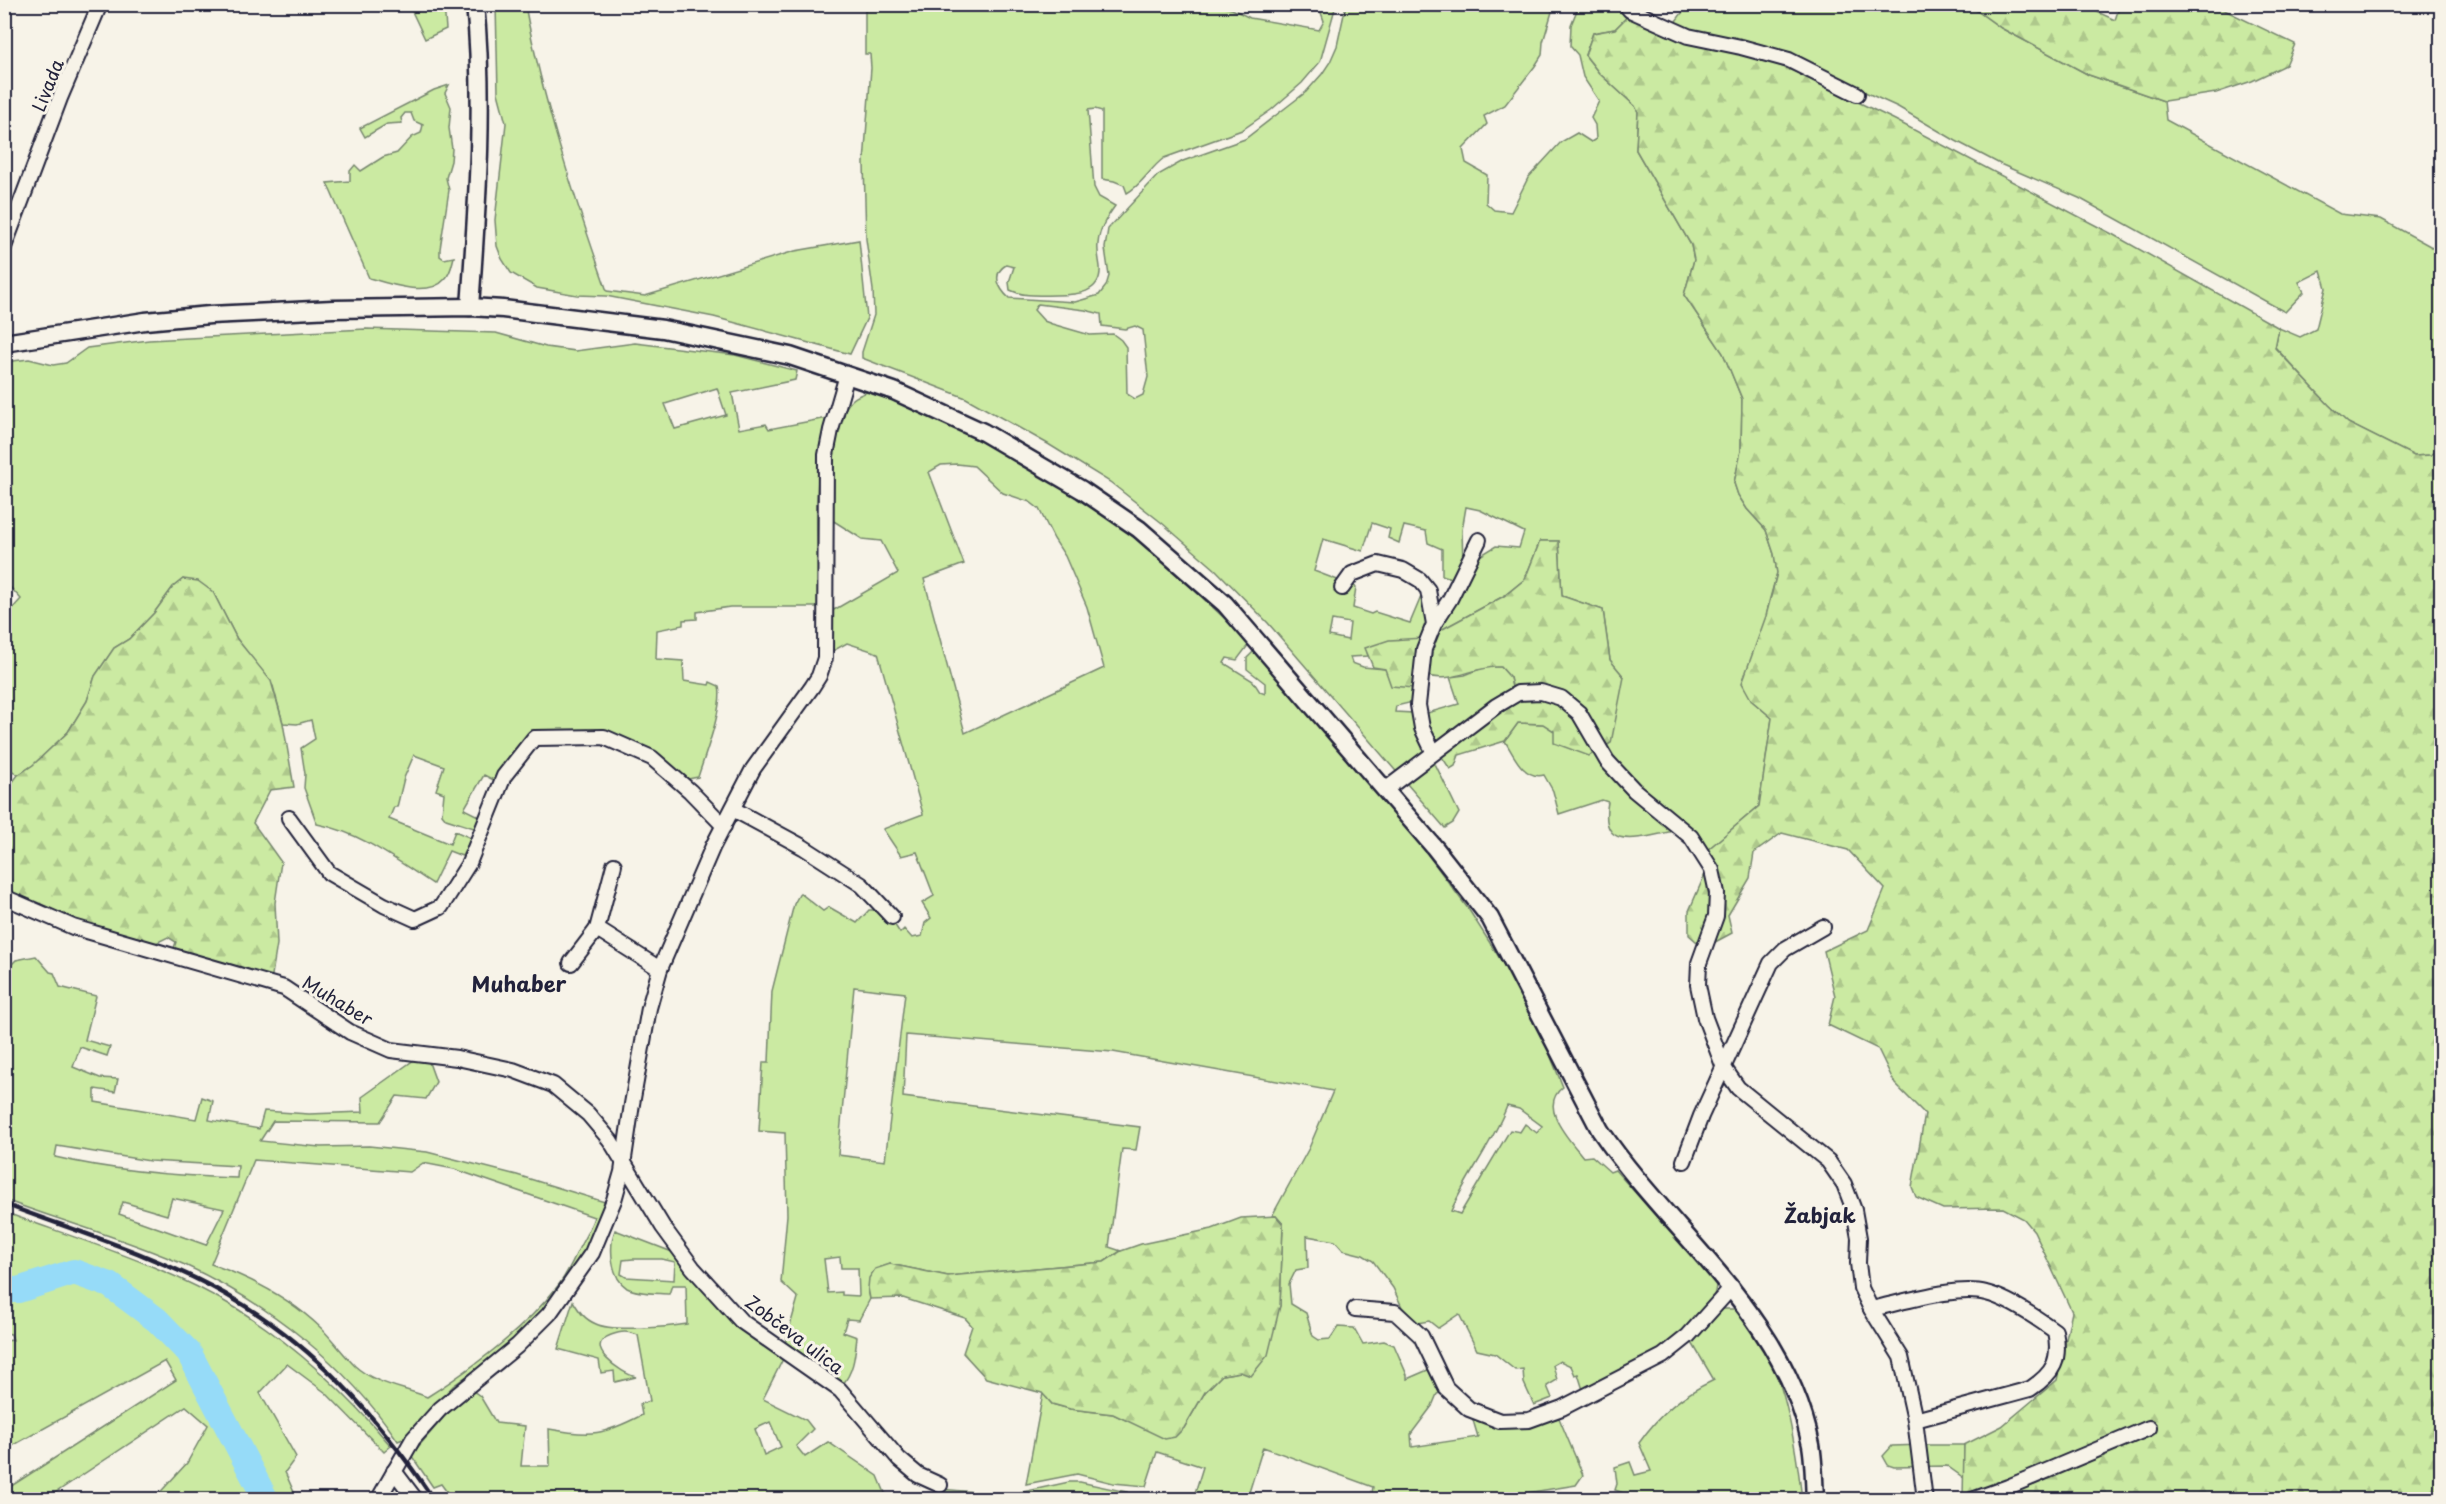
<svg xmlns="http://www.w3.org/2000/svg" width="2446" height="1504" font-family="'Playpen Sans',sans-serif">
  <defs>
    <pattern id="forest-firs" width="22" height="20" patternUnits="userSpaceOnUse" patternTransform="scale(1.5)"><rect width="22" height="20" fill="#cbeaa2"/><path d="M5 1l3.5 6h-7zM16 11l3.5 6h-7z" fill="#aec88c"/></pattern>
  </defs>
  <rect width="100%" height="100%" fill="#f7f3e8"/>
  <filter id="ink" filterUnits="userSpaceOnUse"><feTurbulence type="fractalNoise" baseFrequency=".0167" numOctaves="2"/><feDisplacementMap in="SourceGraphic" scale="12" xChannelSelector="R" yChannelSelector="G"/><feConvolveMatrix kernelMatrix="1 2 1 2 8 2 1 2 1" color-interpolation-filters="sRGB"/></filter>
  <g filter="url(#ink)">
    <g fill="#cbeaa2" stroke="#76866e" stroke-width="1.5" fill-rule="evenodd">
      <polygon points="409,5 444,5 446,29 425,39"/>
      <path d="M 496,5 L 525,5 C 543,102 574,197 607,291 L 645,296 L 795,251 L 859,240 L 867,318 L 850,354 L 714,317 L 606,296 L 577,295 L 537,288 L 511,273 L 502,259 L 497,246 L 495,220 L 506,123 L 498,93 Z"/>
      <path d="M 865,5 L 1213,5 L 1232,9 L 1250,18 L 1319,30 L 1324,21 L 1319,7 L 1314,5 L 1336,5 L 1320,62 L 1302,83 L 1271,110 L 1242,130 L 1164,158 C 1150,168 1142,185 1127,193 L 1124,185 L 1114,181 L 1102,179 L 1102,111 L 1095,109 L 1088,110 L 1094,187 L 1099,197 L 1115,206 C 1107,217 1099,229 1098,244 C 1097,252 1099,259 1100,267 C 1102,294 1076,295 1056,295 C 1040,295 1024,297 1010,290 L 1009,282 L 1014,267 L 1006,265 C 991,274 999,289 1009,298 L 1075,302 L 1099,295 L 1106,286 L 1109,276 L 1105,248 L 1108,229 L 1158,175 L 1183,161 L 1245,139 L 1306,92 L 1322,74 L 1330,62 L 1337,46 L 1346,5 L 1554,5 L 1543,42 L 1542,55 L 1535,66 L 1505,105 L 1484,116 L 1487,124 L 1463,149 L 1466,163 L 1487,175 L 1486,203 L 1494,210 L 1511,212 L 1528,178 L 1561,142 L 1577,133 L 1591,142 L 1596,139 L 1595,125 L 1591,118 L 1599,101 L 1583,77 L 1578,55 L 1570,46 L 1571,25 L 1579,5 L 1617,5 L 1629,15 L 1615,29 L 1593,33 L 1585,55 L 1599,73 L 1635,106 L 1638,111 L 1636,150 L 1691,245 L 1694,260 L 1684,295 L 1723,353 L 1742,399 L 1741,451 L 1734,483 L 1738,495 L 1747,509 L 1766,530 L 1774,554 L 1777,573 L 1769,602 L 1752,701 L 1772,718 L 1759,806 L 1706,851 L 1674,831 C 1642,837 1598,854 1608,802 L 1602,800 L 1559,814 L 1553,791 L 1544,775 C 1524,780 1514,756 1505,741 L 1518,723 L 1543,724 L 1624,677 L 1610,660 L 1603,610 L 1562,596 L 1559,541 L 1540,541 L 1525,579 L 1504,596 L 1439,631 L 1478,557 L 1496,546 L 1519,548 L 1524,532 L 1480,510 L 1466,507 L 1462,530 L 1463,563 L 1457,580 L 1442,575 L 1442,549 L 1428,543 L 1426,531 L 1404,526 L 1399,543 L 1388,538 L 1390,529 L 1372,523 L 1363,551 L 1323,539 L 1314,571 L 1356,587 L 1353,608 L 1371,614 L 1375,612 L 1410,623 L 1423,592 L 1427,621 L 1423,638 L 1366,648 L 1368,656 L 1350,657 L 1352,663 L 1363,667 L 1385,669 L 1414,688 L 1413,702 L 1396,706 L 1395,712 L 1413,713 L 1424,741 L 1459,813 L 1453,823 L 1445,828 L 1268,623 L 1216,570 L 1162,523 L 1110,482 L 1048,444 L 966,398 L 862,358 L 862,352 L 874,315 L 873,290 L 866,239 L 864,163 L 871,68 L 870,54 L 865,54 ZM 1038,304 L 1085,310 L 1101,314 L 1102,326 L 1125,329 L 1135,326 L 1143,330 L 1148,377 L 1143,395 L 1135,399 L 1127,394 L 1126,347 L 1121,340 L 1113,334 L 1090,335 L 1052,324 L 1044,321 L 1034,310 ZM 1332,620 L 1350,623 L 1348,640 L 1329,636 Z"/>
      <polygon points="1672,5 1969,5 2001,28 2089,75 2164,101 2166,120 2340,214 2381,219 2441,252 2441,448 2431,455 2414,456 2348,423 2329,405 2275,347 2279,328 2300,337 2316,329 2326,288 2321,271 2299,282 2304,292 2285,312 2079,198 2000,164 1956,141 1898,107 1801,63 1756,46 1673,25 1685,9"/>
      <path d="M 449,85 L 445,93 L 451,107 L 449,128 L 452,149 L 451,161 L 446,178 L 449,190 L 440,249 L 440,256 L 444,259 L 454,257 C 452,264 451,273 445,279 C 429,298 389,284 369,278 L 327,183 L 350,181 L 350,171 L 355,165 L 361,171 L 383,157 L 397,153 L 412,137 L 421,133 L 423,125 L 414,121 L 411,113 L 405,113 L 401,118 L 402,123 L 387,124 L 365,137 L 360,128 L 434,90 Z"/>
      <path d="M 366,329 L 496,333 L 546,347 L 575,351 L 635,343 L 735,355 L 797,371 L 795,380 L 732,393 L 739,429 L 766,424 L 769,429 L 827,418 C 812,480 817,543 819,607 L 730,607 L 697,612 L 697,619 L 683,620 L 683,625 L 657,630 L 656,659 L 683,661 L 684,681 L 709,685 L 710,682 L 719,686 C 724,706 705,755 698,777 L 688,779 L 621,741 L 539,741 L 519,757 L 507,787 L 484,775 L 464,809 L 492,823 L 477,829 L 446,819 L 442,814 L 444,793 L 436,790 L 444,766 L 414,755 L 404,778 L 397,807 L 394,807 L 389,819 L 450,844 L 455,831 L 471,838 L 462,856 L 449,851 L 433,884 C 396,860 360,832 317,824 L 304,788 L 305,774 L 301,748 L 315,739 L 311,720 L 297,724 L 283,723 L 273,686 L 237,639 L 213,592 L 183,579 L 173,587 L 154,613 L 129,639 L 114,648 L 95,676 L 87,701 L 68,732 L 33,765 L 18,775 L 5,765 L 4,618 L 21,599 L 11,588 L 5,596 L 5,362 L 29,359 L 53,365 L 66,363 L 87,348 L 149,340 ZM 717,388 L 726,415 L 675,429 L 665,404 Z"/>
      <path d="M 867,392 L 883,395 L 943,421 L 1070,490 L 1133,533 L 1237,630 L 1249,644 L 1237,660 L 1227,658 L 1224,663 L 1253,681 L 1260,692 L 1265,694 L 1265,683 L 1247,669 L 1247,658 L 1254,651 L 1411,832 L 1469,910 L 1518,987 L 1540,1030 L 1563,1087 C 1537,1107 1569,1139 1583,1157 L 1592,1156 L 1610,1172 L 1615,1170 L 1716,1283 C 1716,1298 1709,1304 1700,1315 C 1669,1354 1627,1371 1584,1393 L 1578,1374 L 1575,1375 L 1571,1366 L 1560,1361 L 1553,1365 L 1557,1380 L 1547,1386 L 1552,1398 L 1534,1405 L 1524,1383 L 1523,1369 L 1515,1370 L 1495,1354 L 1477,1350 L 1459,1314 L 1438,1328 L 1429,1321 L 1417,1323 L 1402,1307 L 1393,1288 L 1373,1261 L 1363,1255 L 1343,1250 L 1335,1241 L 1307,1236 L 1308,1268 L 1296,1270 L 1289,1284 L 1291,1304 L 1306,1313 L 1313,1336 L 1319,1340 L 1330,1339 L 1338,1327 L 1354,1328 L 1363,1344 L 1384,1341 L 1394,1345 L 1407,1375 L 1407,1379 L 1430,1369 L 1442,1392 L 1437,1394 L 1432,1406 L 1411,1434 L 1412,1447 L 1478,1437 L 1472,1417 L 1529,1425 L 1559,1418 L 1583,1475 L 1576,1485 L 1502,1497 L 1503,1499 L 1371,1499 L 1373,1487 L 1263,1447 L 1247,1499 L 1202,1499 L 1194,1496 L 1203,1467 L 1157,1452 L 1146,1486 L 1113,1483 L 1077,1474 L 1026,1484 L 1043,1393 L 1052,1404 L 1070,1409 L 1113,1414 L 1126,1420 L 1184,1428 L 1205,1392 L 1222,1375 L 1240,1372 L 1280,1306 L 1283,1224 L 1276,1216 L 1272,1216 L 1309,1148 L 1333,1091 L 1113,1052 L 906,1035 L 903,1097 L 1140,1127 L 1136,1150 L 1122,1149 L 1109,1247 L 1121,1251 L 1104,1262 L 948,1276 L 890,1264 L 868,1288 L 870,1299 L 859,1320 L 847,1319 L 843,1332 L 857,1337 C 855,1354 854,1372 842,1385 L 830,1378 L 839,1363 L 818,1351 L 810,1365 L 784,1347 L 798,1298 L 781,1282 L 787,1215 L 785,1133 L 759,1131 L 763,1062 L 769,1062 L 772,991 L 794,904 L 800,893 L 823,911 L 829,907 L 857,923 L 869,910 L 885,910 L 900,933 L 904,929 L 912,938 L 922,936 L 925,923 L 931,918 L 922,903 L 934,896 L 917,852 L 901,856 L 883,829 L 923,814 L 878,653 L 847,643 L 831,652 L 832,611 L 898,573 L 881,541 L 862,539 L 829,518 C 831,484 827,427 851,401 C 855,396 862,394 867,392 ZM 957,464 L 974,466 L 1003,493 L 1030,502 L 1039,509 L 1054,539 L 1065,556 L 1087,607 L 1104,668 L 965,733 L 924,579 L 964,564 L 929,472 L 941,465 ZM 854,987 L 905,993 L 885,1161 L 838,1155 ZM 1507,1106 L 1519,1109 L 1542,1126 L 1537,1133 L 1525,1124 L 1520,1132 L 1510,1130 L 1460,1214 L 1451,1211 C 1467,1175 1493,1143 1507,1106 ZM 840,1257 L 841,1268 L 858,1268 L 859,1296 L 842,1295 L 842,1292 L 828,1293 L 824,1259 Z"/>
      <polygon points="1487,666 1501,667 1510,677 1512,687 1434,745 1425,718 1427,713 1459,704 1450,677 1465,675"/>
      <path d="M 36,956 L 50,972 L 54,973 L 60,987 L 96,996 L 85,1040 L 110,1047 L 107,1056 L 80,1047 L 73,1067 L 100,1078 L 118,1079 L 115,1092 L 95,1089 L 95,1102 L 196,1119 L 202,1097 L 213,1101 L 209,1120 L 259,1129 L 264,1111 L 309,1114 L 363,1112 L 362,1097 L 414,1060 L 427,1057 L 436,1082 L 426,1099 L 397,1096 L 380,1122 L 273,1121 L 260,1141 L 320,1147 L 369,1146 L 427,1152 L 517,1175 L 608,1203 L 599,1228 L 565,1287 L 519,1338 L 453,1386 L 405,1438 L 398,1441 C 346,1364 269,1304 185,1265 C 127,1239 64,1222 5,1200 L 5,971 L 16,960 ZM 57,1146 L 150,1161 L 238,1166 L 237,1178 C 176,1176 114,1171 55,1157 ZM 254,1160 L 410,1172 L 423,1163 L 454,1169 L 594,1217 C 591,1227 585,1237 580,1246 C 573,1260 567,1275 557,1287 C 523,1331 474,1367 427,1397 C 404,1388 373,1383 355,1366 C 343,1354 333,1340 321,1328 C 290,1298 251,1278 211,1264 ZM 172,1198 L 224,1209 L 206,1245 L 119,1214 L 123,1202 L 167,1215 Z"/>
      <path d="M 4,1212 C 83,1241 168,1266 239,1310 C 297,1347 347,1394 391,1446 L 384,1452 L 326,1393 L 287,1364 L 260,1393 L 296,1457 L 285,1472 L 297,1499 L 154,1499 L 187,1463 L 208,1425 L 186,1406 L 46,1499 L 5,1499 L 5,1490 L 176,1380 L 165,1361 L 5,1450 L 5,1341 L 13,1340 L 11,1334 L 5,1333 Z"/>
      <path d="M 615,1230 L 680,1255 L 784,1357 L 763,1399 L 806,1420 L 813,1429 L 796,1446 L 805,1457 L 828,1442 L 878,1476 L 885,1493 L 894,1499 L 452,1499 L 441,1484 L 433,1487 L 411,1455 L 444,1417 L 473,1391 L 480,1396 L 496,1423 L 525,1426 L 521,1466 L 550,1466 L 549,1429 C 592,1437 603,1435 642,1415 L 640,1404 L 650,1401 L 638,1335 C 627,1331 622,1331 611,1335 C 581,1346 621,1373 636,1377 L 615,1382 L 614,1371 L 601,1373 L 599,1360 L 558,1349 L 573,1301 C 579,1311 584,1319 596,1324 C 612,1332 668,1327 687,1324 L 686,1285 L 672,1285 L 669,1294 C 657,1293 638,1294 627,1288 C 610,1277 609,1246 615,1230 ZM 633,1259 L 662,1259 L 675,1262 L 674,1280 L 626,1277 L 621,1274 L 623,1260 ZM 770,1422 L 781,1447 L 764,1455 L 755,1429 Z"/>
      <path d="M 1720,1309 L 1734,1309 C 1783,1349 1795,1440 1802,1499 L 1643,1500 L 1615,1490 L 1617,1484 L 1615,1467 L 1630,1462 L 1635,1475 L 1651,1471 L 1639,1443 C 1660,1413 1682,1395 1714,1380 L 1691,1341 Z"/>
      <polygon points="1924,1445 1964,1445 1964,1478 1947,1466 1894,1467 1888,1465 1883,1456 1892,1446"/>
      <polygon points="1069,1482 1080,1482 1127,1492 1114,1500 932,1500 940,1489 1009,1495"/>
    </g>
    <g fill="url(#forest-firs)" stroke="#76866e" stroke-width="1.5">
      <polygon points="1969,5 2082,5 2115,20 2120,5 2214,5 2295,44 2286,65 2252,81 2216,93 2164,101 2089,75 2001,28"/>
      <polygon points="1629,15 1667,35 1758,57 1798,73 1895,120 2112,234 2279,328 2275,348 2329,405 2348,423 2414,456 2431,455 2441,448 2441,1499 1963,1499 1964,1445 2002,1426 2057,1380 2072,1312 2034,1231 2024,1219 2003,1208 1943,1209 1916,1197 1912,1187 1925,1114 1895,1084 1878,1049 1828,1025 1835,996 1824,951 1868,930 1885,889 1848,850 1782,833 1754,853 1750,878 1728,915 1732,933 1704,948 1689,935 1689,911 1705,874 1706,851 1759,806 1772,718 1752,701 1742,683 1766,616 1777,573 1774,554 1766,530 1747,509 1738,495 1734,483 1741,451 1742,399 1723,353 1684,295 1694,260 1691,245 1636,150 1638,112 1635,106 1599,73 1585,55 1593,33 1615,29"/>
      <path d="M 1540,541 L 1559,541 L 1562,596 L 1603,610 L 1610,660 L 1624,677 L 1611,743 L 1589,756 L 1554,743 L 1554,731 L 1543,724 L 1518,723 L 1505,741 L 1459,755 L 1455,766 L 1450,769 L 1434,745 L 1512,687 L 1510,677 L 1501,667 C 1475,665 1451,685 1425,675 L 1431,644 L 1439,631 L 1504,596 L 1525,579 Z"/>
      <polygon points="183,579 198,581 213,592 237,639 271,681 283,723 294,787 270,790 253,823 281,862 275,903 277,944 272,975 268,978 173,951 176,942 168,937 150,946 76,925 5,892 5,792 18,775 33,765 68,732 87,701 95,676 114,648 129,639 154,613 173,587"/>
      <polygon points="1423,638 1414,688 1391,686 1385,669 1373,667 1365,648 1389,640"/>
      <polygon points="1276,1216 1283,1224 1280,1306 1268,1355 1251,1376 1240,1372 1222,1375 1205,1392 1184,1428 1175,1437 1165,1439 1113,1414 1070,1409 1052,1404 1042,1393 986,1378 963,1353 972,1326 965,1318 903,1298 870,1299 868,1288 869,1278 875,1269 890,1264 948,1276 1104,1262 1121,1251 1141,1244 1212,1229 1241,1218"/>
    </g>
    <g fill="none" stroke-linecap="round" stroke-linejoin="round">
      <polyline stroke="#96dbf8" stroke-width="26" points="4,1290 18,1290 74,1272 110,1285 157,1320 189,1353 266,1500"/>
      <defs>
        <g id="minor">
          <polyline points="1625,4 1630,10 1688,36 1741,47 1789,60 1857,94"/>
          <polyline points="4,247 60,98 100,4"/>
          <polyline points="1342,588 1352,574 1378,564 1403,570 1420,580 1428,590 1434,624 1424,649 1418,705 1422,728 1433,751"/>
          <polyline points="1434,624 1450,599 1479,540"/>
          <polyline points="1385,790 1496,706 1518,693 1541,692 1561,698 1579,713 1607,761 1634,790 1691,837 1712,870 1717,893 1716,916 1699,963 1698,985 1705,1018 1724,1068 1738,1088 1828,1161 1844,1184 1854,1210 1859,1238 1858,1263 1861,1288 1871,1309 1901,1357 1915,1420 1925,1500"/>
          <polyline points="733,809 803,847 862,885 892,917"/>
          <polyline points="289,818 329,873 384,905 415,919 441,907 469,863 504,776 534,738 604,737 652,758 690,791 724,826"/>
          <polyline points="614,865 597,929 660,969"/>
          <polyline points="4,897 73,927 284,988 350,1032 391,1050 457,1058 513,1070 553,1085 588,1114 610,1140 663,1227 693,1268 741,1321 840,1390 899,1459 918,1475 940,1485"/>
          <polyline points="571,963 597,929"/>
          <polyline points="1684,1161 1701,1116 1771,963 1785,949 1823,927"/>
          <polyline points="1355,1309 1395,1312 1421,1336 1446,1388 1469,1409 1500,1421 1529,1420 1562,1408 1663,1356 1688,1336 1732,1287"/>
          <path d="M 1871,1309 C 1901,1303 1957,1285 1986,1293 C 2007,1298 2037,1318 2055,1331 C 2061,1360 2054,1373 2030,1389 L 1915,1420"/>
          <polyline points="394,1471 416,1500"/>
          <polyline points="378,1500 413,1439 440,1409 517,1346 549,1314 592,1253 614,1200 622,1172 632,1104 649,1008 660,969 713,846 753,769 812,687 819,676 825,658 826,455 831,430 847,375"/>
          <polyline points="1972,1500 2008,1487 2149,1428"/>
        </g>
        <g id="tertiary">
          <path d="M 470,307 C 477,207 485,105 475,4"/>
          <path d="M 4,343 L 145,321 L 210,315 L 333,309 L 470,307 L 503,309 L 663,329 L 790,356 L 894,391 L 983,432 L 1082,490 L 1139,529 L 1225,604 L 1435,848 L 1490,918 L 1600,1130 C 1670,1234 1785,1314 1811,1445 C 1814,1462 1814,1482 1815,1500"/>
        </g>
      </defs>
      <use href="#minor" stroke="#22223b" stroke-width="18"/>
      <use href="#tertiary" stroke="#22223b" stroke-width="21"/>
      <use href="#minor" stroke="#f7f3e8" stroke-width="14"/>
      <use href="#tertiary" stroke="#f7f3e8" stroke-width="16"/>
      <path stroke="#22223b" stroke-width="4.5" d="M 4,1204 C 78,1232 156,1255 225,1294 C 314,1344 377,1416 434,1500"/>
    </g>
  </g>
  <g text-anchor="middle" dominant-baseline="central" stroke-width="6" stroke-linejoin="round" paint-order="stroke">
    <g font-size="18" fill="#22223b" stroke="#f7f3e8">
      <text transform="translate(47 85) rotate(-68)">Livada</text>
      <text transform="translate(338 1000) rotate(31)">Muhaber</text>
      <text transform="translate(795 1334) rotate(37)">Zobčeva ulica</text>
    </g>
    <g font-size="20" font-weight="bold" fill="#22223b" stroke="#f7f3e8">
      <text x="1820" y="1215">Žabjak</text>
    </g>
    <g font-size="21" font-weight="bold" fill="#22223b" stroke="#f7f3e8">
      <text x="519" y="983">Muhaber</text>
    </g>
  </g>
  <rect width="2446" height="1504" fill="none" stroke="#f7f3e8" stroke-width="24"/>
  <rect x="12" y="12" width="2422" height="1480" fill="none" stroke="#22223b" stroke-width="2" filter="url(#ink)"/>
</svg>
